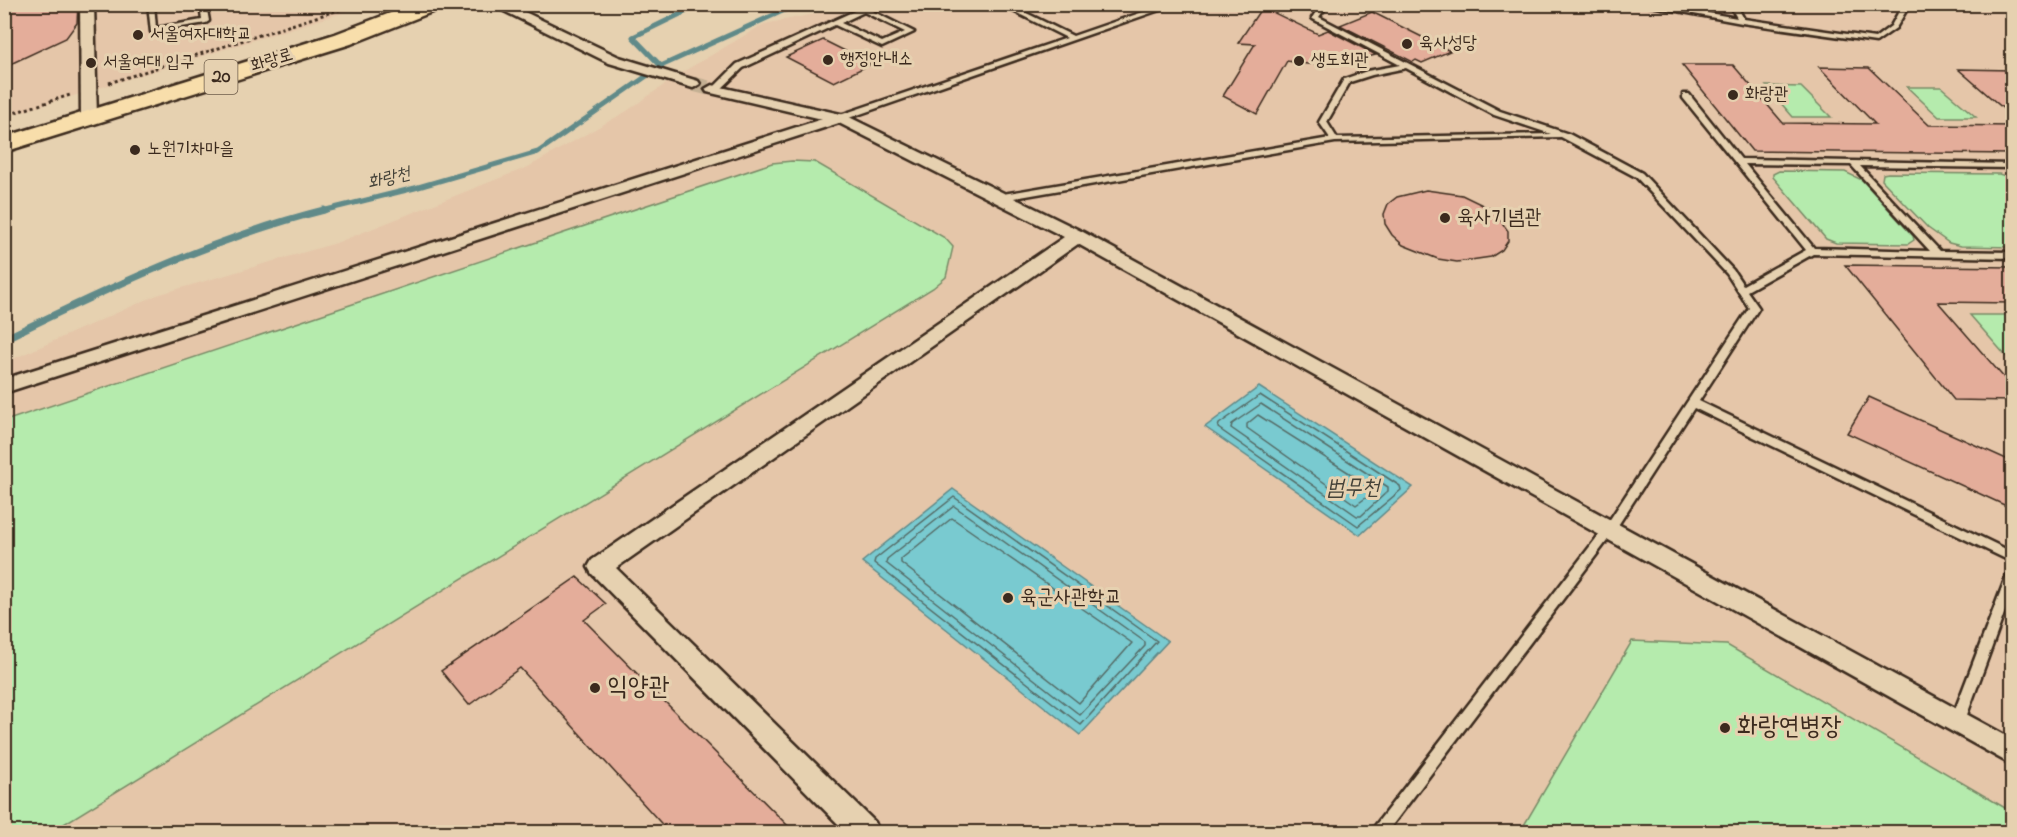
<svg xmlns="http://www.w3.org/2000/svg" width="2017" height="837" font-family="'Indie Flower','Poor Story',sans-serif">
  <rect width="100%" height="100%" fill="#e6d1b0"/>
  <filter id="ink" filterUnits="userSpaceOnUse"><feTurbulence type="fractalNoise" baseFrequency=".0167" numOctaves="2"/><feDisplacementMap in="SourceGraphic" scale="12" xChannelSelector="R" yChannelSelector="G"/><feConvolveMatrix kernelMatrix="1 2 1 2 8 2 1 2 1" color-interpolation-filters="sRGB"/></filter>
  <g filter="url(#ink)">
    <g fill="#e5c6a9">
      <polygon points="345,4 355,9 5,117 5,5"/>
      <polygon points="832,5 2012,5 2012,832 5,832 4,363 157,295 336,243 528,167 627,111 681,73 764,24 819,13"/>
    </g>
    <g fill="#b5ebad" stroke="#788a66" stroke-width="1.5">
      <polygon points="1766,86 1801,87 1831,117 1793,117"/>
      <polygon points="1907,87 1941,87 1976,117 1939,117"/>
      <polygon points="792,161 815,162 945,238 953,247 946,277 933,288 51,832 5,832 5,421 772,163"/>
      <polygon points="1779,171 1845,172 1862,180 1913,236 1914,240 1908,244 1836,243 1826,239 1773,177 1773,174"/>
      <polygon points="1888,173 1999,174 2012,178 2012,247 1961,246 1949,243 1928,228 1882,180 1883,174"/>
      <polygon points="1970,315 2012,315 2012,363"/>
      <polygon points="1632,641 1727,645 2012,812 2012,832 1520,832"/>
    </g>
    <g fill="#79cad0" stroke="#608a89" stroke-width="1.5">
      <polygon points="1259,387 1413,487 1360,535 1205,427"/>
      <polygon points="953,489 1168,641 1080,735 862,562"/>
    </g>
    <g fill="none" stroke-linecap="round" stroke-linejoin="round">
      <g stroke="#546a65" stroke-width="1.5">
        <polygon points="1260,395 1400,486 1401,490 1358,526 1218,428 1219,424"/>
        <polygon points="1261,404 1388,487 1388,491 1361,516 1357,516 1231,428 1232,424"/>
        <polygon points="1258,415 1373,488 1374,492 1356,505 1247,428 1247,424"/>
        <polygon points="954,497 1157,641 1081,725 874,563 875,559"/>
        <polygon points="954,506 1145,642 1145,646 1080,715 886,563 887,559"/>
        <polygon points="952,518 1132,643 1079,703 901,563 901,559"/>
      </g>
      <g stroke="#608a89" stroke-width="5">
        <polyline points="661,66 798,4"/>
        <polyline points="318,212 415,188 538,152 661,66 633,37 701,4"/>
      </g>
      <path stroke="#608a89" stroke-width="7" d="M 4,339 C 104,290 216,237 324,210"/>
    </g>
    <g fill="#e4ad9a" stroke="#3b2a1e" stroke-width="1.5">
      <polygon points="4,4 78,4 77,23 66,38 4,67"/>
      <polygon points="1262,7 1318,34 1328,30 1376,55 1341,63 1307,64 1287,61 1257,114 1223,96 1255,44 1238,43"/>
      <polygon points="1372,12 1450,51 1422,63 1416,60 1413,62 1340,25"/>
      <polygon points="823,40 871,64 834,82 786,57"/>
      <polygon points="1682,65 1733,65 1783,123 1875,124 1819,67 1869,68 1929,125 2013,126 2013,154 1752,151"/>
      <polygon points="1958,69 2013,70 2013,117"/>
      <polygon points="1426,190 1462,195 1493,210 1508,231 1508,241 1502,250 1491,257 1457,262 1438,259 1403,245 1392,235 1385,224 1384,214 1388,204 1397,197"/>
      <polygon points="1845,265 2013,267 2013,303 1938,302 2013,388 2013,401 1954,400"/>
      <polygon points="1869,397 2013,462 2013,509 1847,433"/>
      <polygon points="577,577 606,604 584,620 794,832 669,832 520,668 469,705 441,671"/>
    </g>
    <g fill="none" stroke-linecap="round" stroke-linejoin="round">
      <polyline stroke="#c4b093" stroke-width="15" stroke-dasharray="15 8" stroke-linecap="butt" points="693,84 712,89"/>
      <defs>
        <g id="service">
          <polygon points="148,4 154,4 156,28 202,20 200,4 206,4 209,21 206,23 151,32"/>
          <path d="M 870,4 L 875,6 L 870,10 L 914,32 L 882,47 L 835,25 L 743,68 L 719,91 L 712,89 L 737,64 ZM 864,12 L 905,32 L 882,42 L 841,23 Z"/>
          <polygon points="999,4 1008,4 1073,36 1166,4 1177,4 843,120 837,120 837,116 1067,38"/>
          <path d="M 1321,4 L 1328,4 L 1319,17 L 1500,111 L 1569,134 L 1642,173 L 1733,270 L 1743,285 L 1806,250 L 1683,98 L 1683,94 L 1689,94 L 1741,159 L 2012,164 L 2012,168 L 1860,166 L 1940,251 L 2012,252 L 2012,258 L 1813,254 L 1747,291 L 1759,308 L 1699,401 L 2012,552 L 2012,562 L 1694,408 L 1613,533 L 1387,832 L 1372,832 L 1374,827 L 1605,527 L 1749,308 L 1727,274 L 1636,177 L 1561,137 L 1335,142 L 997,201 L 993,198 L 997,195 L 1330,138 L 1319,122 L 1344,79 L 1367,71 L 1400,65 L 1313,19 L 1312,18 ZM 1406,68 L 1494,115 L 1551,134 L 1337,138 L 1327,122 L 1350,82 L 1372,75 ZM 1745,164 L 1851,165 L 1930,251 L 1814,248 Z"/>
          <polygon points="1640,4 1658,4 1737,18 1729,4 1736,4 1744,19 1875,38 1891,26 1903,4 1910,4 1896,28 1876,42 1742,23"/>
          <polygon points="2012,572 2012,592 1964,723 1962,727 1957,729 1952,727 1950,723 2006,577 2008,574"/>
        </g>
        <g id="minor">
          <polygon points="80,4 94,4 97,118 89,123 81,118"/>
          <polygon points="490,4 508,4 619,57 698,81 700,84 693,88 609,63"/>
          <polygon points="712,85 845,115 1083,232 2012,739 2012,765 1078,244 616,568 875,822 879,832 846,832 592,574 588,567 592,560 1064,237 839,123 4,393 4,379 822,119 707,92 705,89"/>
        </g>
        <polygon id="primary" points="414,4 445,4 442,8 351,44 4,152 4,137 335,34"/>
      </defs>
      <use href="#service" stroke="#3b2a1e" stroke-width="5"/>
      <use href="#minor" stroke="#3b2a1e" stroke-width="5"/>
      <use href="#primary" stroke="#3b2a1e" stroke-width="5"/>
      <g stroke="#3b2a1e" stroke-width="3" stroke-dasharray="3 3" stroke-linecap="butt">
        <polyline points="454,12 478,4"/>
        <polyline points="109,83 357,4"/>
        <polyline points="4,116 70,95"/>
      </g>
      <use href="#service" fill="#e6d1b0" fill-rule="evenodd"/>
      <use href="#minor" fill="#e6d1b0" fill-rule="evenodd"/>
      <use href="#primary" fill="#f8deab" fill-rule="evenodd"/>
    </g>
  </g>
  <g fill="#3b2a1e" stroke="#e6d1b0" stroke-width="2">
    <circle cx="138" cy="35" r="6"/>
    <circle cx="1407" cy="44" r="6"/>
    <circle cx="828" cy="60" r="6"/>
    <circle cx="1299" cy="61" r="6"/>
    <circle cx="91" cy="63" r="6"/>
    <circle cx="1733" cy="95" r="6"/>
    <circle cx="135" cy="150" r="6"/>
    <circle cx="1445" cy="218" r="6"/>
    <circle cx="1008" cy="598" r="6"/>
    <circle cx="595" cy="688" r="6"/>
    <circle cx="1725" cy="728" r="6"/>
  </g>
  <g text-anchor="middle" dominant-baseline="central" stroke-width="6" stroke-linejoin="round" paint-order="stroke">
    <g font-size="18" fill="#3b2a1e" stroke="#e6d1b0" text-anchor="start">
      <text x="150" y="35">서울여자대학교</text>
      <text x="1419" y="44">육사성당</text>
      <text x="840" y="60">행정안내소</text>
      <text x="1311" y="61">생도회관</text>
      <text x="103" y="63">서울여대 입구</text>
      <text x="1745" y="95">화랑관</text>
      <text x="147" y="150">노원기차마을</text>
    </g>
    <g font-size="18" fill="#3b2a1e" stroke="#e6d1b0">
      <text transform="translate(272 61) rotate(-17)">화랑로</text>
    </g>
    <g font-size="18" font-style="italic" fill="#444239" stroke="#e6d1b0">
      <text transform="translate(389 179) rotate(-14)">화랑천</text>
    </g>
    <rect fill="#e6d1b0" stroke="#6e5c4a" stroke-width="1.5" x="204.5" y="60" width="33" height="34" rx="4.5"/>
    <g font-size="20" font-weight="bold" fill="#3b2a1e">
      <text x="221" y="77">20</text>
    </g>
    <g font-size="21" fill="#3b2a1e" stroke="#e6d1b0" text-anchor="start">
      <text x="1457" y="218">육사기념관</text>
      <text x="1020" y="598">육군사관학교</text>
    </g>
    <g font-size="22" font-style="italic" fill="#444239" stroke="#e6d1b0">
      <text x="1353" y="489">범무천</text>
    </g>
    <g font-size="26" fill="#3b2a1e" stroke="#e6d1b0" text-anchor="start">
      <text x="607" y="688">익양관</text>
      <text x="1737" y="728">화랑연병장</text>
    </g>
  </g>
  <rect width="2017" height="837" fill="none" stroke="#e6d1b0" stroke-width="24"/>
  <rect x="12" y="12" width="1993" height="813" fill="none" stroke="#3b2a1e" stroke-width="2" filter="url(#ink)"/>
</svg>
